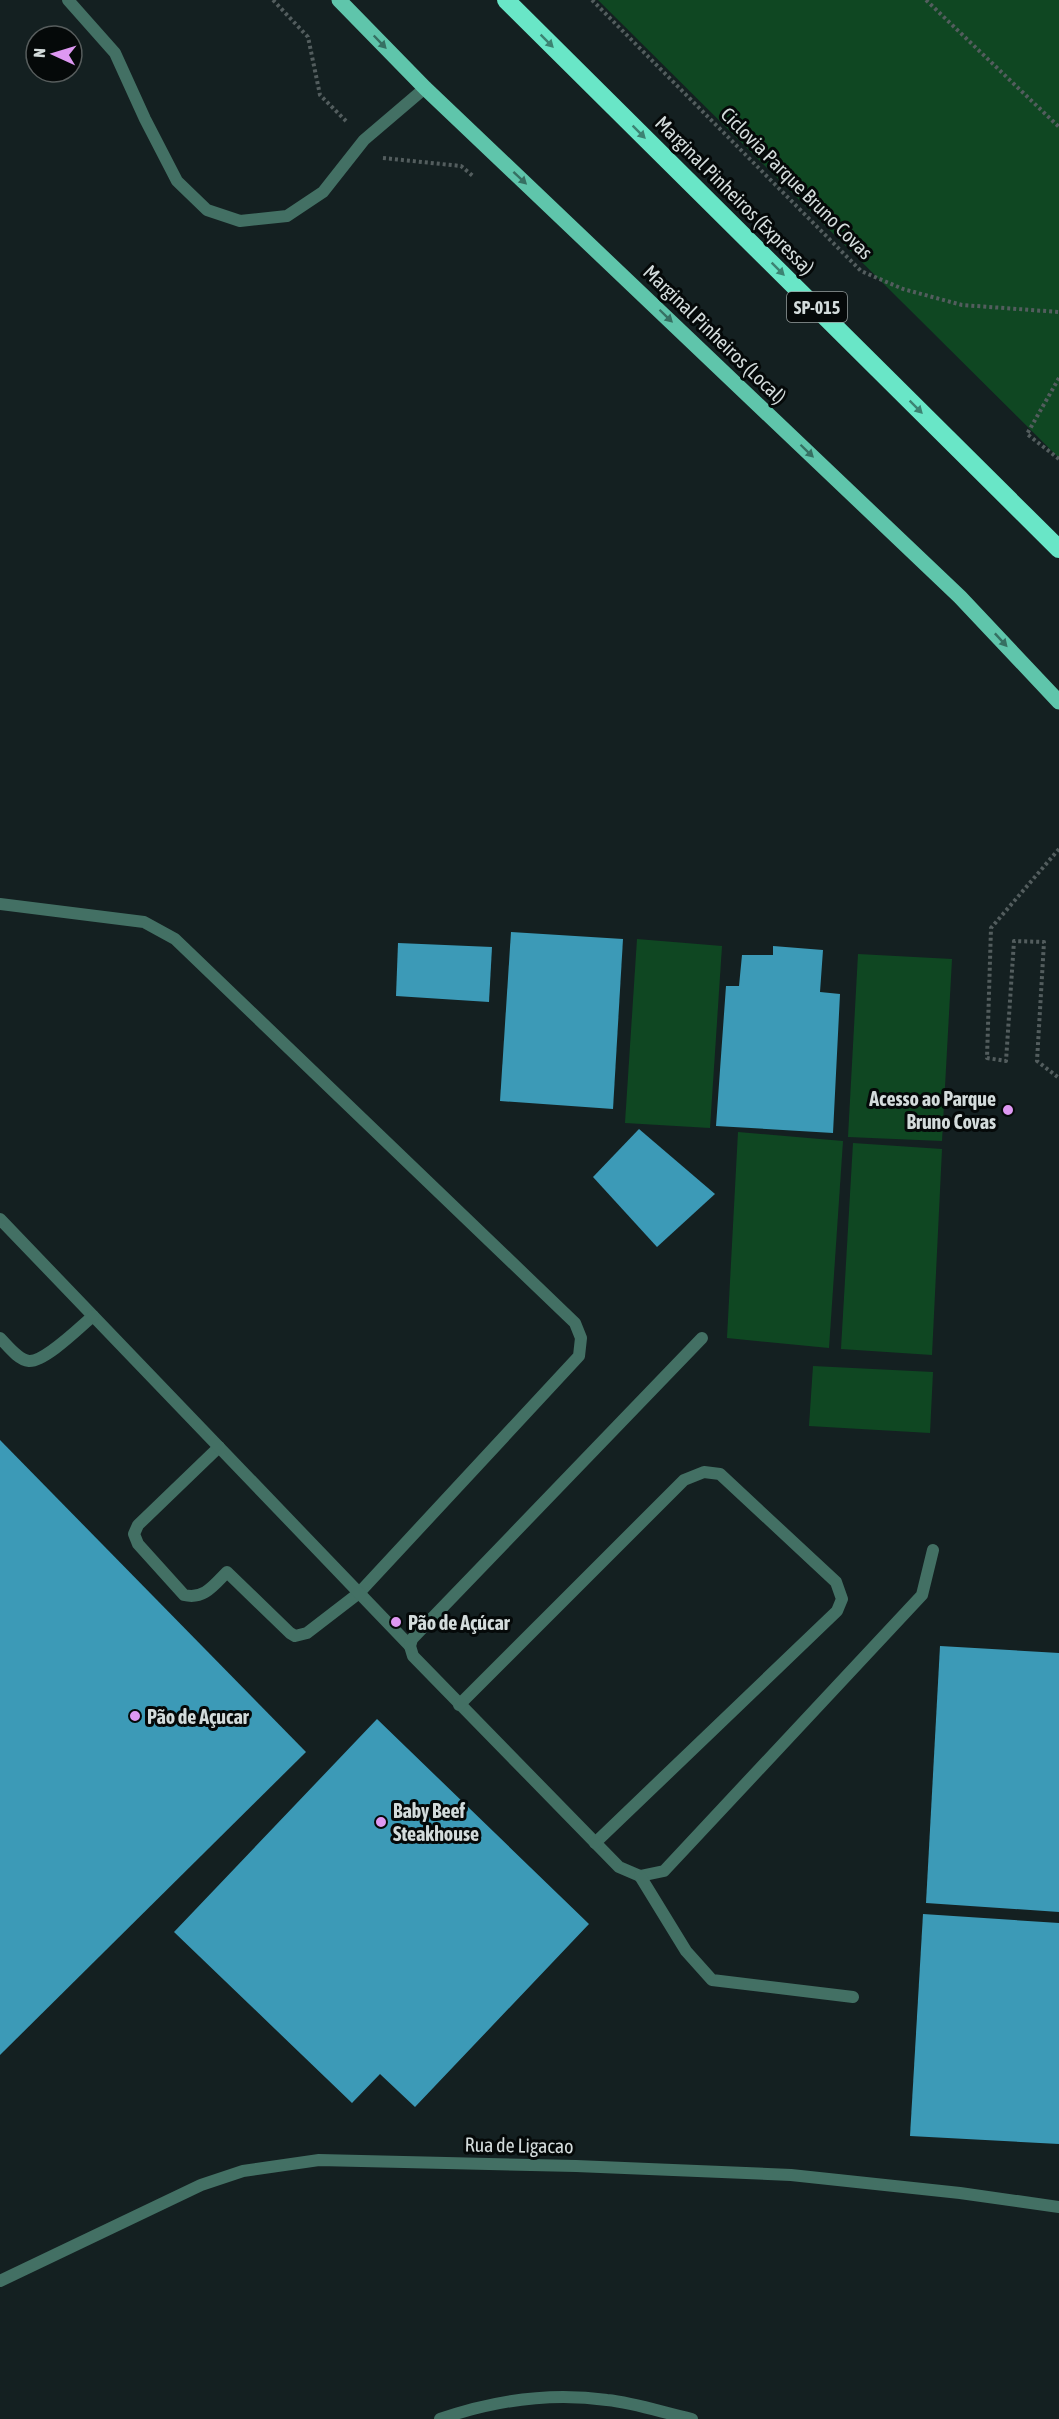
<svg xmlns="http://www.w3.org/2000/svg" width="1059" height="2419" font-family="'Asap Condensed',sans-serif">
  <rect width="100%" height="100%" fill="#142021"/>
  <g fill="#0f4722">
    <polygon points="598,0 1059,0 1059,458 1055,454"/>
    <polygon points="637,939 722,946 710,1128 625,1123"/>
    <polygon points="858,954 952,959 942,1141 848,1137"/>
    <polygon points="738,1132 843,1141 829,1348 727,1338"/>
    <polygon points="853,1143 942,1149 932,1355 841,1349"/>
    <polygon points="813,1366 933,1372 930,1433 809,1426"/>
  </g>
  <g fill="#3c9ab7">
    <polygon points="511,932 623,939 613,1109 500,1101"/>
    <polygon points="398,943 492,947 489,1002 396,996"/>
    <polygon points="773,946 823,950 820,992 840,994 833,1133 716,1126 726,986 739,986 742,955 773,955"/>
    <polygon points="639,1129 715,1194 657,1247 593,1177"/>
    <polygon points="0,1440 306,1752 0,2055"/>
    <polygon points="940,1646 1059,1653 1059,1912 926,1903"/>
    <polygon points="377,1719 589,1924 415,2107 380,2074 352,2103 174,1932"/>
    <polygon points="923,1914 1059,1923 1059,2144 910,2136"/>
  </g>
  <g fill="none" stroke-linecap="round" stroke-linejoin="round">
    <g stroke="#535d5e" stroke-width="4" stroke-dasharray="3 3" stroke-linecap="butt">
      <polyline points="273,0 308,37 320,95 346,121"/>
      <polyline points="592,0 861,271 903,289 962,305 1059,312"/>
      <polyline points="926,0 1059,127"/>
      <polyline points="383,158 461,166 473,176"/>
      <polyline points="1059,378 1027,434 1059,459"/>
      <polyline points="1059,849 991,928 987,1058 1006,1061 1014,941 1044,942 1037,1061 1059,1078"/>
    </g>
    <g stroke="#437064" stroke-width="12">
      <polyline points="68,0 115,53 145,119 177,181 207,210 240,221 287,216 323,192 364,140 425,88"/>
      <path d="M 0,904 L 144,922 L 175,939 L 575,1323 L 581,1338 L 579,1356 L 359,1593 L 307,1633 L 295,1636 L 290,1633 L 227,1572 C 214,1585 204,1600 184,1595 L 138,1544 L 134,1534 L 138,1525 L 219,1447"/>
      <polyline points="0,1219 410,1646"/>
      <path d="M 0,1338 C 7,1345 18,1360 29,1361 C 45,1362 80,1327 93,1316"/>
      <polyline points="702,1338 412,1639 410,1646 413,1656 619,1867 640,1876 664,1871 922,1595 933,1550"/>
      <polyline points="459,1705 684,1480 704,1472 720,1474 836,1582 842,1599 837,1611 595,1843"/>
      <polyline points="640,1876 686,1951 712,1980 853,1997"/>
      <polyline points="0,2281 201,2185 243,2171 319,2160 576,2166 791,2175 960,2193 1059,2207"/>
    </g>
    <path stroke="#437064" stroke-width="12" d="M 440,2419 C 495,2400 550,2392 607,2400 C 636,2403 664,2413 692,2419"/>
    <polyline stroke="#5fc5ab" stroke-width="15" points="339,0 425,88 960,597 1059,702"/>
    <polyline stroke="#69e6c7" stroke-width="18" points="506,0 1059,549"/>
  </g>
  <defs><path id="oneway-solid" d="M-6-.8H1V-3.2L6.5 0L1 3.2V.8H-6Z" transform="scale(1.5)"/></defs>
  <g fill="#3c8372">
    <use href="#oneway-solid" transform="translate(547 41) rotate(45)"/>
    <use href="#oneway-solid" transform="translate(639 132) rotate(45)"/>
    <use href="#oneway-solid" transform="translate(778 269) rotate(45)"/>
    <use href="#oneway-solid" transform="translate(916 407) rotate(45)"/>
  </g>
  <g fill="#367062">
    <use href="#oneway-solid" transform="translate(380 42) rotate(46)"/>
    <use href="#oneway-solid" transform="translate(520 178) rotate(43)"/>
    <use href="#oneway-solid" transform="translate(666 316) rotate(44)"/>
    <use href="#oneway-solid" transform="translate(807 451) rotate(44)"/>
    <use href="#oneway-solid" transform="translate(1001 640) rotate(47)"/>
  </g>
  <g fill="#de98f2" stroke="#050909" stroke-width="2">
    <circle cx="1008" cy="1110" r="6"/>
    <circle cx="396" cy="1622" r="6"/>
    <circle cx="135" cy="1716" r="6"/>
    <circle cx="381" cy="1822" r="6"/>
  </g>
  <g text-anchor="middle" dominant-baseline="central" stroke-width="6" stroke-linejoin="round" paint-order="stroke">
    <rect fill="#050909" stroke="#959c9c" stroke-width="1.5" x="787" y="292" width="60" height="30" rx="4.5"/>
    <g font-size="18" font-weight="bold" fill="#d3dbdb">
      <text x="817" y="307">SP-015</text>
    </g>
    <g font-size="20" fill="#d3dbdb" stroke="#050909">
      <text transform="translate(797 183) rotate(45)">Ciclovia Parque Bruno Covas</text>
      <text transform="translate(735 195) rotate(45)">Marginal Pinheiros (Expressa)</text>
      <text transform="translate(715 334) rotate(44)">Marginal Pinheiros (Local)</text>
      <text transform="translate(519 2145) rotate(1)">Rua de Ligacao</text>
    </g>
    <g font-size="20" font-weight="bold" fill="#d3dbdb" stroke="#050909" text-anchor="start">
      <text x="996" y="1098" text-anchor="end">Acesso ao Parque<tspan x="996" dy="23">Bruno Covas</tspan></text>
      <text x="408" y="1622">Pão de Açúcar</text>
      <text x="147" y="1716">Pão de Açucar</text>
      <text x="393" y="1810">Baby Beef<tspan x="393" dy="23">Steakhouse</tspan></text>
    </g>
  </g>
  <g transform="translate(54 54) rotate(274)"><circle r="28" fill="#050909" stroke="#575d5d" stroke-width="1.5"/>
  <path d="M0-4.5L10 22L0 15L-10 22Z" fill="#de98f2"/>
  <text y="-9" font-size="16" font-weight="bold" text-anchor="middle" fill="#d3dbdb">N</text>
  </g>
</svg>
